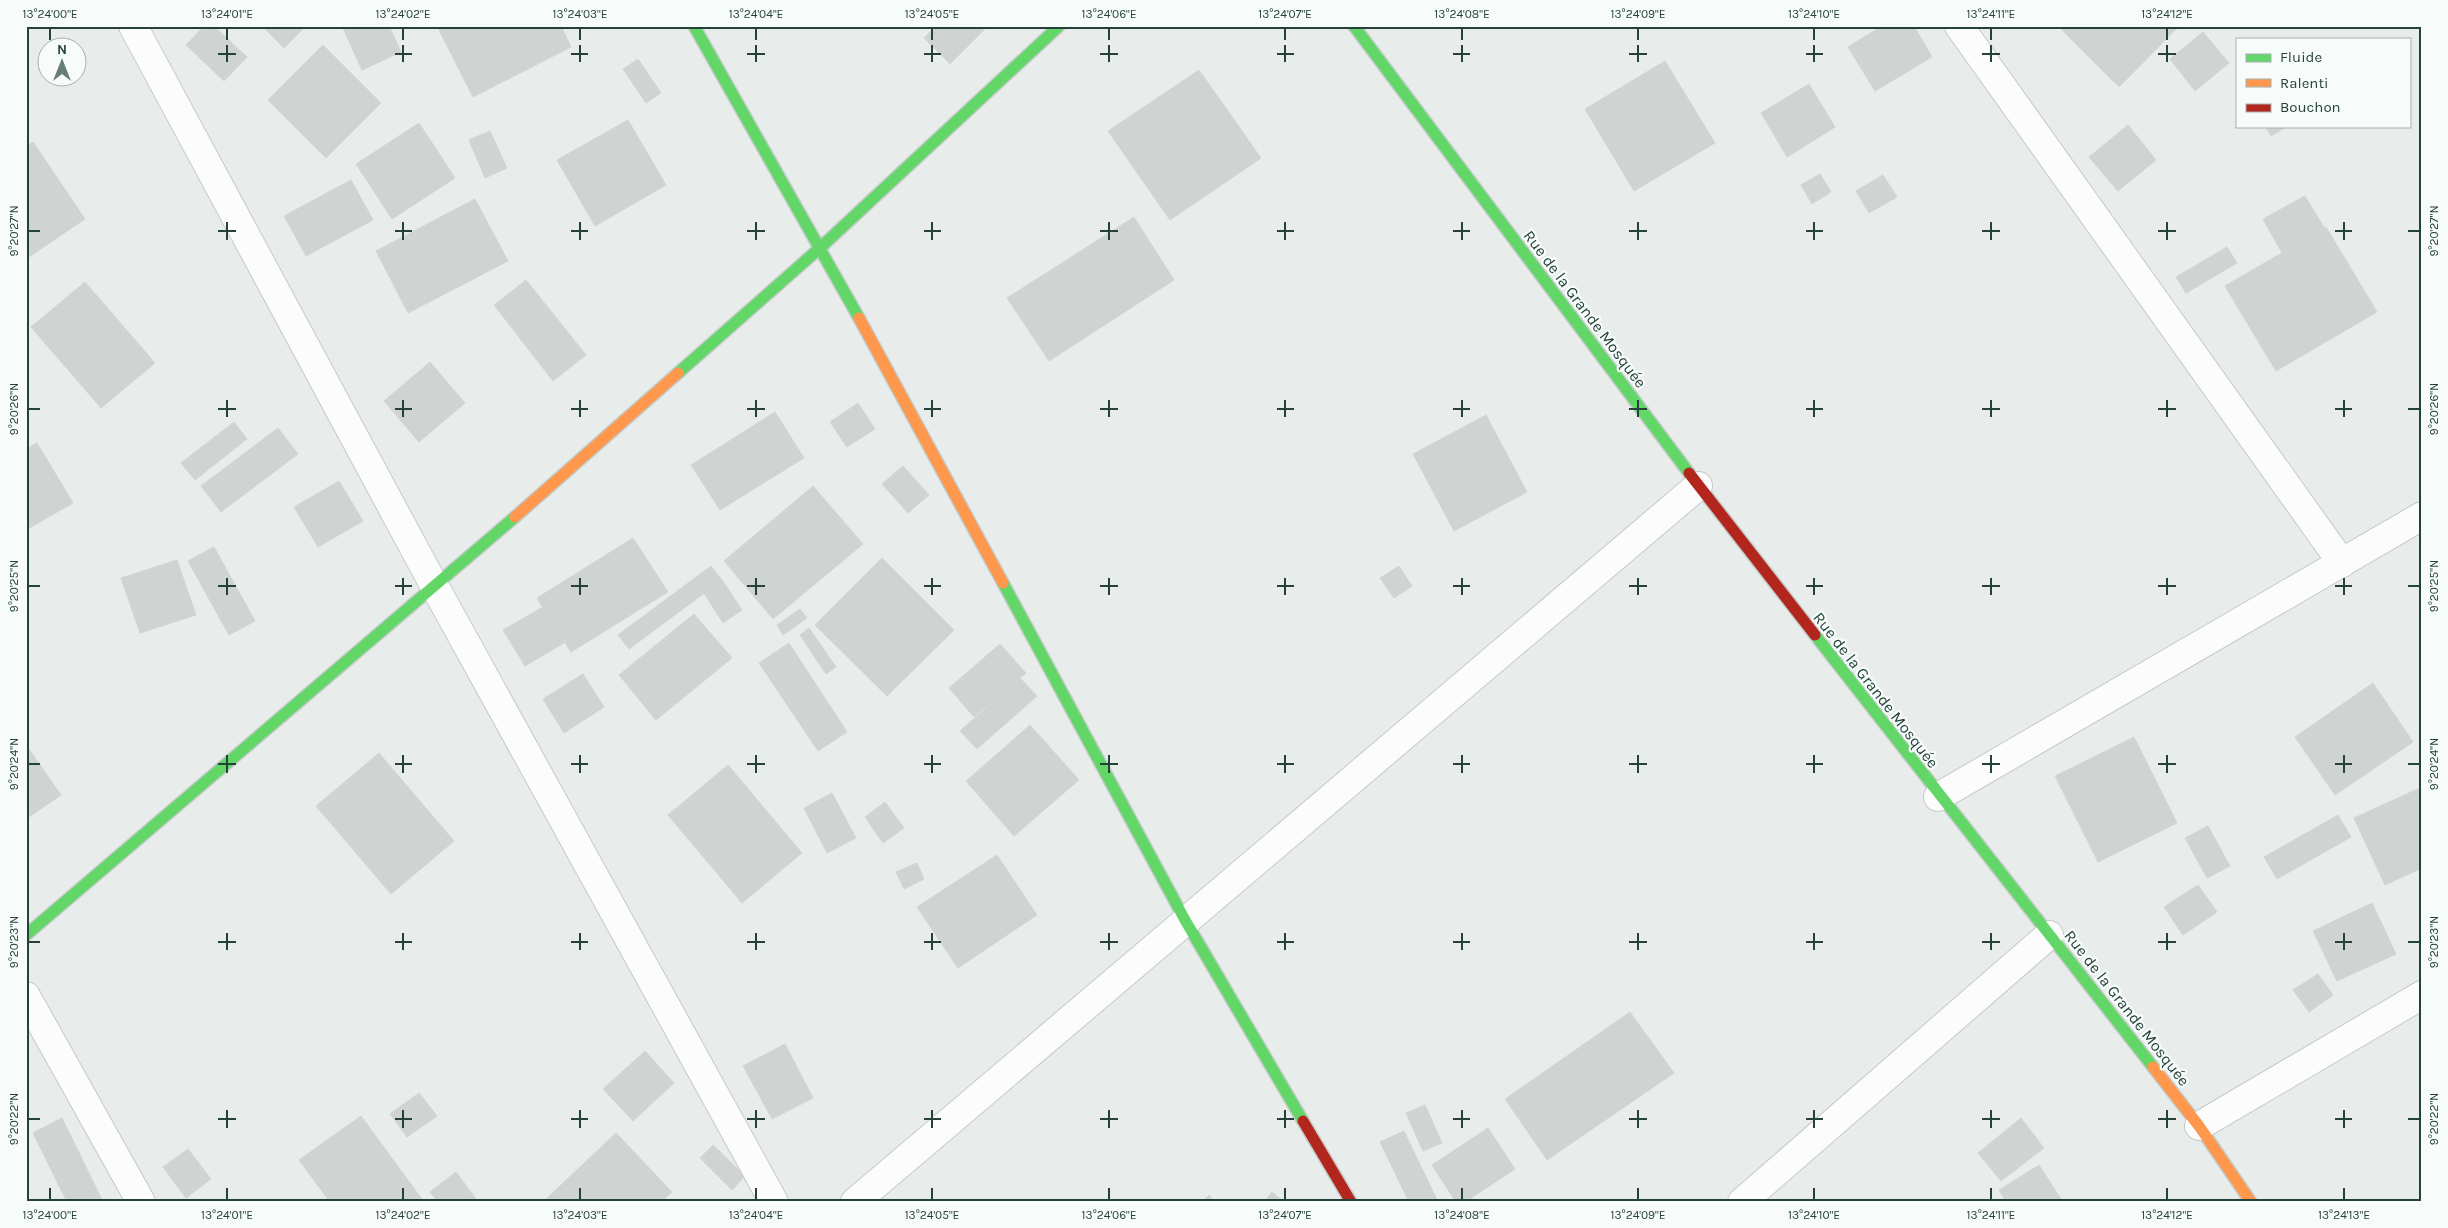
<svg xmlns="http://www.w3.org/2000/svg" width="2448" height="1228" font-family="Karla,sans-serif">
  <rect width="100%" height="100%" fill="#e8edeb"/>
  <g fill="#cfd4d2" stroke="#d1d6d4">
    <polygon points="204,26 214,26 247,57 224,81 186,45"/>
    <polygon points="262,26 306,26 284,48"/>
    <polygon points="342,26 389,26 401,52 362,70"/>
    <polygon points="437,26 561,26 571,47 473,97"/>
    <polygon points="936,26 988,26 950,64 924,38"/>
    <polygon points="1882,26 1914,26 1932,57 1875,91 1848,47"/>
    <polygon points="2058,26 2179,26 2119,87"/>
    <polygon points="2203,32 2229,63 2195,91 2170,59"/>
    <polygon points="323,45 381,103 326,158 268,100"/>
    <polygon points="638,59 661,93 646,103 623,69"/>
    <polygon points="1665,61 1715,143 1634,191 1585,109"/>
    <polygon points="1199,70 1261,158 1170,220 1108,131"/>
    <polygon points="1809,84 1835,127 1787,157 1761,113"/>
    <polygon points="628,120 666,185 595,226 557,160"/>
    <polygon points="419,123 455,178 392,219 356,164"/>
    <polygon points="2128,125 2156,160 2118,191 2089,157"/>
    <polygon points="2265,126 2288,126 2271,136"/>
    <polygon points="490,131 507,168 485,178 469,140"/>
    <polygon points="33,142 85,219 26,259 26,147"/>
    <polygon points="1820,174 1831,192 1812,204 1801,185"/>
    <polygon points="1883,175 1897,197 1869,213 1856,191"/>
    <polygon points="351,180 373,220 306,256 284,216"/>
    <polygon points="2305,196 2325,229 2282,253 2263,219"/>
    <polygon points="475,199 508,261 408,313 376,251"/>
    <polygon points="1134,217 1174,280 1049,361 1007,298"/>
    <polygon points="2326,227 2377,312 2276,371 2225,286"/>
    <polygon points="2227,247 2237,263 2186,293 2176,277"/>
    <polygon points="526,280 586,355 553,381 494,305"/>
    <polygon points="85,282 155,363 101,408 31,327"/>
    <polygon points="430,362 465,403 419,442 384,401"/>
    <polygon points="858,403 875,429 847,447 830,422"/>
    <polygon points="775,412 804,458 720,510 691,465"/>
    <polygon points="1486,415 1527,492 1454,531 1413,454"/>
    <polygon points="234,422 247,439 195,480 181,463"/>
    <polygon points="278,428 298,454 221,512 201,486"/>
    <polygon points="37,443 73,503 26,530 26,449"/>
    <polygon points="903,466 929,495 908,513 882,484"/>
    <polygon points="339,481 363,521 318,547 294,507"/>
    <polygon points="813,486 863,544 773,619 724,561"/>
    <polygon points="633,538 668,592 571,652 537,598"/>
    <polygon points="214,547 255,621 229,635 188,561"/>
    <polygon points="882,558 954,630 887,696 815,625"/>
    <polygon points="177,560 196,615 140,633 121,578"/>
    <polygon points="711,566 722,580 629,649 618,635"/>
    <polygon points="1399,566 1412,586 1394,598 1380,578"/>
    <polygon points="722,580 742,610 723,623 704,593"/>
    <polygon points="543,607 564,643 525,666 503,630"/>
    <polygon points="800,609 807,618 783,635 777,625"/>
    <polygon points="694,614 732,658 656,720 619,675"/>
    <polygon points="809,628 836,667 826,674 800,635"/>
    <polygon points="789,643 847,732 818,751 759,663"/>
    <polygon points="1000,644 1026,673 974,717 949,688"/>
    <polygon points="583,674 604,707 564,733 543,699"/>
    <polygon points="1020,678 1037,696 977,749 960,731"/>
    <polygon points="2373,683 2413,742 2335,795 2295,737"/>
    <polygon points="1030,725 1079,780 1014,836 966,781"/>
    <polygon points="2134,737 2177,823 2098,862 2055,776"/>
    <polygon points="26,745 61,795 26,819"/>
    <polygon points="379,753 454,841 391,894 316,806"/>
    <polygon points="728,765 802,853 742,903 668,815"/>
    <polygon points="2422,787 2422,868 2385,885 2354,818"/>
    <polygon points="832,793 856,838 827,853 804,808"/>
    <polygon points="885,802 904,828 883,843 865,817"/>
    <polygon points="2338,815 2351,837 2277,879 2264,857"/>
    <polygon points="2208,826 2230,866 2207,878 2185,838"/>
    <polygon points="997,855 1037,915 958,968 917,907"/>
    <polygon points="917,863 924,879 904,889 896,872"/>
    <polygon points="2198,885 2217,912 2183,935 2164,907"/>
    <polygon points="2372,903 2396,954 2337,981 2313,931"/>
    <polygon points="2318,974 2333,995 2309,1012 2293,990"/>
    <polygon points="1630,1012 1674,1073 1547,1160 1505,1099"/>
    <polygon points="785,1044 813,1098 772,1119 743,1066"/>
    <polygon points="645,1051 674,1083 633,1121 603,1089"/>
    <polygon points="419,1093 437,1116 407,1137 390,1114"/>
    <polygon points="1425,1105 1442,1143 1423,1151 1406,1113"/>
    <polygon points="361,1116 424,1202 330,1202 299,1160"/>
    <polygon points="62,1118 103,1202 67,1202 33,1133"/>
    <polygon points="2021,1118 2044,1148 2001,1181 1978,1153"/>
    <polygon points="1488,1128 1515,1169 1465,1202 1456,1202 1432,1165"/>
    <polygon points="1404,1131 1438,1202 1409,1202 1380,1142"/>
    <polygon points="616,1133 672,1192 661,1202 543,1202"/>
    <polygon points="713,1145 745,1176 732,1190 700,1158"/>
    <polygon points="188,1149 211,1179 186,1198 163,1167"/>
    <polygon points="2039,1165 2063,1202 2006,1202 1999,1190"/>
    <polygon points="456,1172 476,1199 472,1202 438,1202 430,1192"/>
    <polygon points="1272,1192 1284,1202 1264,1202"/>
    <polygon points="1209,1195 1215,1202 1203,1202"/>
  </g>
  <g fill="none" stroke-linecap="round" stroke-linejoin="round">
    <defs>
      <g id="street">
        <polyline points="133,26 435,587 774,1202"/>
        <polyline points="1959,26 2342,563"/>
        <polyline points="1938,797 2422,516"/>
        <polyline points="26,996 141,1202"/>
        <polyline points="2199,1126 2422,995"/>
        <polyline points="855,1202 1698,486"/>
        <polyline points="1742,1202 2049,935"/>
      </g>
      <g id="fast">
        <polyline points="694,26 859,318"/>
        <polyline points="1354,26 1689,473"/>
        <polyline points="678,373 821,247 1059,26"/>
        <polyline points="1003,583 1185,920 1303,1121"/>
        <polyline points="1815,635 2153,1067"/>
        <polyline points="26,935 515,517"/>
      </g>
      <g id="slow">
        <polyline points="859,318 1003,583"/>
        <polyline points="515,517 678,373"/>
        <polyline points="2153,1067 2199,1126 2251,1202"/>
      </g>
      <g id="jam">
        <polyline points="1689,473 1815,635"/>
        <polyline points="1303,1121 1351,1202"/>
      </g>
    </defs>
    <use href="#street" stroke="#c5cac8" stroke-width="30"/>
    <use href="#fast" stroke="#c3cbc8" stroke-width="14"/>
    <use href="#slow" stroke="#c3cbc8" stroke-width="14"/>
    <use href="#jam" stroke="#c3cbc8" stroke-width="14"/>
    <use href="#street" stroke="#fcfcfc" stroke-width="28"/>
    <use href="#fast" stroke="#63d668" stroke-width="11"/>
    <use href="#slow" stroke="#ff974d" stroke-width="11"/>
    <use href="#jam" stroke="#b3261e" stroke-width="11"/>
  </g>
  <path fill="none" stroke="#24423a" stroke-width="2" d="M 50,28 L 50,40M 227,28 L 227,40M 403,28 L 403,40M 580,28 L 580,40M 756,28 L 756,40M 932,28 L 932,40M 1109,28 L 1109,40M 1285,28 L 1285,40M 1462,28 L 1462,40M 1638,28 L 1638,40M 1814,28 L 1814,40M 1991,28 L 1991,40M 2167,28 L 2167,40M 227,45 L 227,62M 403,45 L 403,62M 580,45 L 580,62M 756,45 L 756,62M 932,45 L 932,62M 1109,45 L 1109,62M 1285,45 L 1285,62M 1462,45 L 1462,62M 1638,45 L 1638,62M 1814,45 L 1814,62M 1991,45 L 1991,62M 2167,45 L 2167,62M 218,54 L 236,54M 395,54 L 412,54M 571,54 L 588,54M 747,54 L 765,54M 924,54 L 941,54M 1100,54 L 1118,54M 1277,54 L 1294,54M 1453,54 L 1470,54M 1629,54 L 1647,54M 1806,54 L 1823,54M 1982,54 L 2000,54M 2158,54 L 2176,54M 227,222 L 227,240M 403,222 L 403,240M 580,222 L 580,240M 756,222 L 756,240M 932,222 L 932,240M 1109,222 L 1109,240M 1285,222 L 1285,240M 1462,222 L 1462,240M 1638,222 L 1638,240M 1814,222 L 1814,240M 1991,222 L 1991,240M 2167,222 L 2167,240M 2344,222 L 2344,240M 28,231 L 40,231M 218,231 L 236,231M 395,231 L 412,231M 571,231 L 588,231M 747,231 L 765,231M 924,231 L 941,231M 1100,231 L 1118,231M 1277,231 L 1294,231M 1453,231 L 1470,231M 1629,231 L 1647,231M 1806,231 L 1823,231M 1982,231 L 2000,231M 2158,231 L 2176,231M 2335,231 L 2352,231M 2408,231 L 2420,231M 227,400 L 227,417M 403,400 L 403,417M 580,400 L 580,417M 756,400 L 756,417M 932,400 L 932,417M 1109,400 L 1109,417M 1285,400 L 1285,417M 1462,400 L 1462,417M 1638,400 L 1638,417M 1814,400 L 1814,417M 1991,400 L 1991,417M 2167,400 L 2167,417M 2344,400 L 2344,417M 28,409 L 40,409M 218,409 L 236,409M 395,409 L 412,409M 571,409 L 588,409M 747,409 L 765,409M 924,409 L 941,409M 1100,409 L 1118,409M 1277,409 L 1294,409M 1453,409 L 1470,409M 1629,409 L 1647,409M 1806,409 L 1823,409M 1982,409 L 2000,409M 2158,409 L 2176,409M 2335,409 L 2352,409M 2408,409 L 2420,409M 227,578 L 227,595M 403,578 L 403,595M 580,578 L 580,595M 756,578 L 756,595M 932,578 L 932,595M 1109,578 L 1109,595M 1285,578 L 1285,595M 1462,578 L 1462,595M 1638,578 L 1638,595M 1814,578 L 1814,595M 1991,578 L 1991,595M 2167,578 L 2167,595M 2344,578 L 2344,595M 28,586 L 40,586M 218,586 L 236,586M 395,586 L 412,586M 571,586 L 588,586M 747,586 L 765,586M 924,586 L 941,586M 1100,586 L 1118,586M 1277,586 L 1294,586M 1453,586 L 1470,586M 1629,586 L 1647,586M 1806,586 L 1823,586M 1982,586 L 2000,586M 2158,586 L 2176,586M 2335,586 L 2352,586M 2408,586 L 2420,586M 227,755 L 227,773M 403,755 L 403,773M 580,755 L 580,773M 756,755 L 756,773M 932,755 L 932,773M 1109,755 L 1109,773M 1285,755 L 1285,773M 1462,755 L 1462,773M 1638,755 L 1638,773M 1814,755 L 1814,773M 1991,755 L 1991,773M 2167,755 L 2167,773M 2344,755 L 2344,773M 28,764 L 40,764M 218,764 L 236,764M 395,764 L 412,764M 571,764 L 588,764M 747,764 L 765,764M 924,764 L 941,764M 1100,764 L 1118,764M 1277,764 L 1294,764M 1453,764 L 1470,764M 1629,764 L 1647,764M 1806,764 L 1823,764M 1982,764 L 2000,764M 2158,764 L 2176,764M 2335,764 L 2352,764M 2408,764 L 2420,764M 227,933 L 227,950M 403,933 L 403,950M 580,933 L 580,950M 756,933 L 756,950M 932,933 L 932,950M 1109,933 L 1109,950M 1285,933 L 1285,950M 1462,933 L 1462,950M 1638,933 L 1638,950M 1814,933 L 1814,950M 1991,933 L 1991,950M 2167,933 L 2167,950M 2344,933 L 2344,950M 28,942 L 40,942M 218,942 L 236,942M 395,942 L 412,942M 571,942 L 588,942M 747,942 L 765,942M 924,942 L 941,942M 1100,942 L 1118,942M 1277,942 L 1294,942M 1453,942 L 1470,942M 1629,942 L 1647,942M 1806,942 L 1823,942M 1982,942 L 2000,942M 2158,942 L 2176,942M 2335,942 L 2352,942M 2408,942 L 2420,942M 227,1110 L 227,1128M 403,1110 L 403,1128M 580,1110 L 580,1128M 756,1110 L 756,1128M 932,1110 L 932,1128M 1109,1110 L 1109,1128M 1285,1110 L 1285,1128M 1462,1110 L 1462,1128M 1638,1110 L 1638,1128M 1814,1110 L 1814,1128M 1991,1110 L 1991,1128M 2167,1110 L 2167,1128M 2344,1110 L 2344,1128M 28,1119 L 40,1119M 218,1119 L 236,1119M 395,1119 L 412,1119M 571,1119 L 588,1119M 747,1119 L 765,1119M 924,1119 L 941,1119M 1100,1119 L 1118,1119M 1277,1119 L 1294,1119M 1453,1119 L 1470,1119M 1629,1119 L 1647,1119M 1806,1119 L 1823,1119M 1982,1119 L 2000,1119M 2158,1119 L 2176,1119M 2335,1119 L 2352,1119M 2408,1119 L 2420,1119M 50,1188 L 50,1200M 227,1188 L 227,1200M 403,1188 L 403,1200M 580,1188 L 580,1200M 756,1188 L 756,1200M 932,1188 L 932,1200M 1109,1188 L 1109,1200M 1285,1188 L 1285,1200M 1462,1188 L 1462,1200M 1638,1188 L 1638,1200M 1814,1188 L 1814,1200M 1991,1188 L 1991,1200M 2167,1188 L 2167,1200M 2344,1188 L 2344,1200"/>
  <g text-anchor="middle" dominant-baseline="central" stroke-width="4.5" stroke-linejoin="round" paint-order="stroke">
    <g font-size="16" fill="#24423a" stroke="#f7fbf9">
      <text transform="translate(1585 309) rotate(53)">Rue de la Grande Mosquée</text>
      <text transform="translate(1876 690) rotate(52)">Rue de la Grande Mosquée</text>
      <text transform="translate(2127 1008) rotate(52)">Rue de la Grande Mosquée</text>
    </g>
  </g>
  <rect width="2448" height="1228" fill="none" stroke="#f7fbf9" stroke-width="55"/>
  <rect x="2236" y="38" width="175" height="90" fill="#f7fbf9" stroke="#a3b1ad"/>
  <rect x="2246" y="54" width="25" height="8" fill="#63d668" stroke="#a3b1ad"/>
  <text x="2280" y="62" font-size="15" fill="#24423a">Fluide</text>
  <rect x="2246" y="79" width="25" height="8" fill="#ff974d" stroke="#a3b1ad"/>
  <text x="2280" y="88" font-size="15" fill="#24423a">Ralenti</text>
  <rect x="2246" y="104" width="25" height="8" fill="#b3261e" stroke="#a3b1ad"/>
  <text x="2280" y="112" font-size="15" fill="#24423a">Bouchon</text>
  <g transform="translate(62 62)"><circle r="24" fill="#f7fbf9" stroke="#a3b1ad"/>
  <path d="M0-4L9 19L0 12L-9 19Z" fill="#697e78"/>
  <text y="-8" font-size="14" font-weight="bold" text-anchor="middle" fill="#24423a">N</text>
  </g>
  <rect x="28" y="28" width="2392" height="1172" fill="none" stroke="#24423a" stroke-width="2"/>
  <g font-size="12" text-anchor="middle" fill="#24423a">
    <text x="50" y="18">13°24'00"E</text>
    <text x="227" y="18">13°24'01"E</text>
    <text x="403" y="18">13°24'02"E</text>
    <text x="580" y="18">13°24'03"E</text>
    <text x="756" y="18">13°24'04"E</text>
    <text x="932" y="18">13°24'05"E</text>
    <text x="1109" y="18">13°24'06"E</text>
    <text x="1285" y="18">13°24'07"E</text>
    <text x="1462" y="18">13°24'08"E</text>
    <text x="1638" y="18">13°24'09"E</text>
    <text x="1814" y="18">13°24'10"E</text>
    <text x="1991" y="18">13°24'11"E</text>
    <text x="2167" y="18">13°24'12"E</text>
    <text transform="translate(14 231) rotate(-90)" y="4">9°20'27"N</text>
    <text transform="translate(2434 231) rotate(-90)" y="4">9°20'27"N</text>
    <text transform="translate(14 409) rotate(-90)" y="4">9°20'26"N</text>
    <text transform="translate(2434 409) rotate(-90)" y="4">9°20'26"N</text>
    <text transform="translate(14 586) rotate(-90)" y="4">9°20'25"N</text>
    <text transform="translate(2434 586) rotate(-90)" y="4">9°20'25"N</text>
    <text transform="translate(14 764) rotate(-90)" y="4">9°20'24"N</text>
    <text transform="translate(2434 764) rotate(-90)" y="4">9°20'24"N</text>
    <text transform="translate(14 942) rotate(-90)" y="4">9°20'23"N</text>
    <text transform="translate(2434 942) rotate(-90)" y="4">9°20'23"N</text>
    <text transform="translate(14 1119) rotate(-90)" y="4">9°20'22"N</text>
    <text transform="translate(2434 1119) rotate(-90)" y="4">9°20'22"N</text>
    <text x="50" y="1219">13°24'00"E</text>
    <text x="227" y="1219">13°24'01"E</text>
    <text x="403" y="1219">13°24'02"E</text>
    <text x="580" y="1219">13°24'03"E</text>
    <text x="756" y="1219">13°24'04"E</text>
    <text x="932" y="1219">13°24'05"E</text>
    <text x="1109" y="1219">13°24'06"E</text>
    <text x="1285" y="1219">13°24'07"E</text>
    <text x="1462" y="1219">13°24'08"E</text>
    <text x="1638" y="1219">13°24'09"E</text>
    <text x="1814" y="1219">13°24'10"E</text>
    <text x="1991" y="1219">13°24'11"E</text>
    <text x="2167" y="1219">13°24'12"E</text>
    <text x="2344" y="1219">13°24'13"E</text>
  </g>
</svg>
